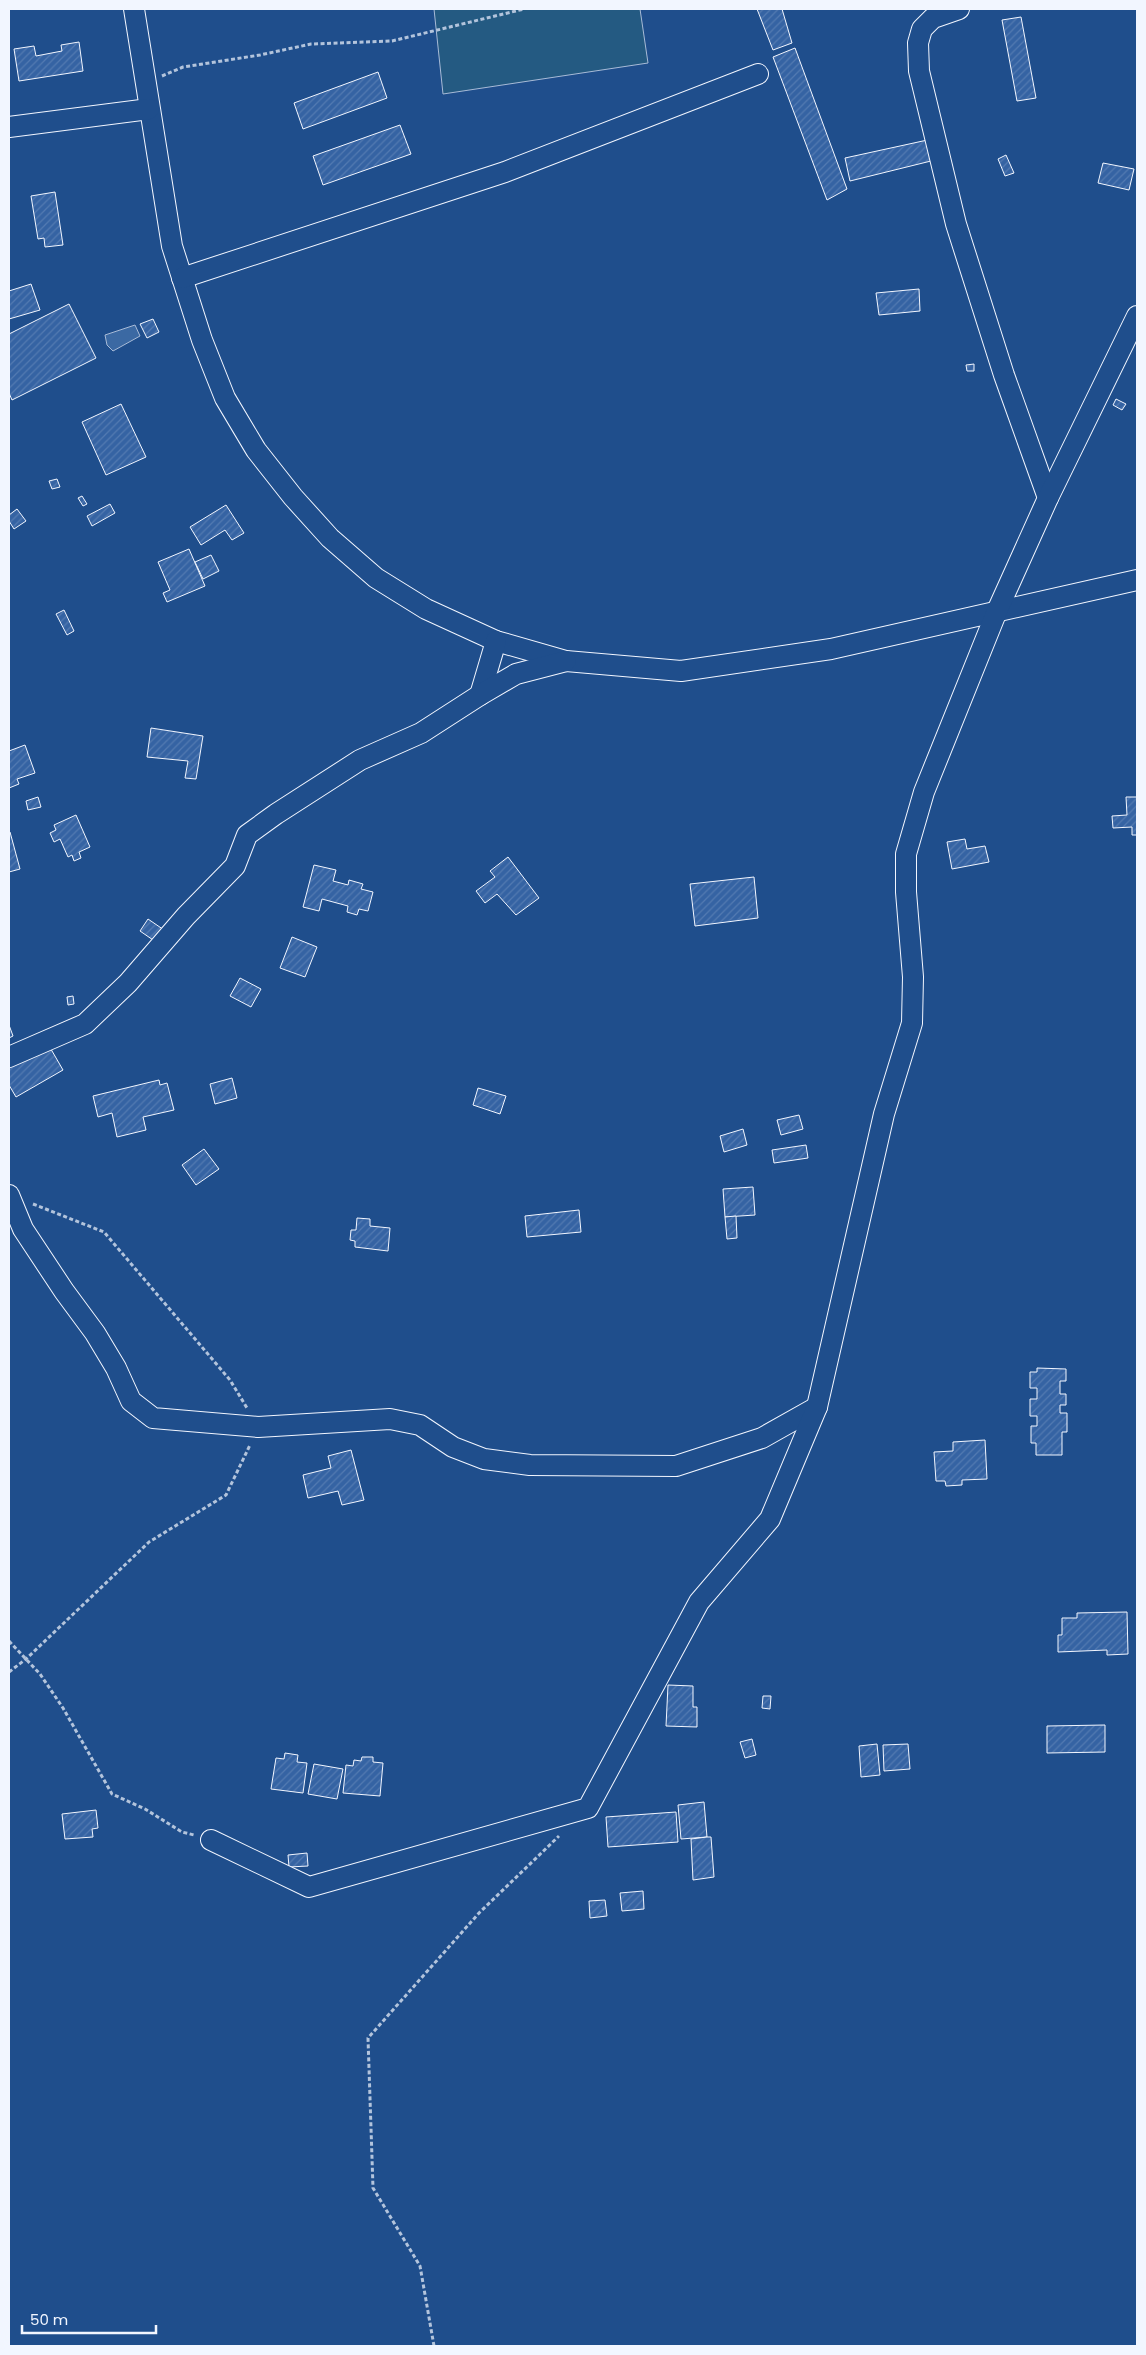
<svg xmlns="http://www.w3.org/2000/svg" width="1146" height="2355" font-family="Poppins,sans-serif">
  <defs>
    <pattern id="building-hatch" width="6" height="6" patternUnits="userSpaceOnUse" patternTransform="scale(1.25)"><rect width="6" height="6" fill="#3563a3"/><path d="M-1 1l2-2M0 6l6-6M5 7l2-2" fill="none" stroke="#537ab1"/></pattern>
  </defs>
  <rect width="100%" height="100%" fill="#1f4e8c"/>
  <polygon fill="#245a82" stroke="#a8bbd7" points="434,9 640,9 648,63 443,94"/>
  <polygon fill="#3b69a3" stroke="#a8bbd7" points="135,325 140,336 113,351 107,345 105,335"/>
  <g fill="url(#building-hatch)" stroke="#f2f6ff">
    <polygon points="757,9 782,9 792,43 773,50"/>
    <polygon points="1021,17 1036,98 1017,101 1002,20"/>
    <polygon points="79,42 83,71 19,81 14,49 34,46 36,56 62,51 61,45"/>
    <polygon points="795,48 847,189 827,200 773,57"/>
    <polygon points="378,72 387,98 303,129 294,103"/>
    <polygon points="400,125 411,154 323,185 313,156"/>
    <polygon points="932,139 935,160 850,181 845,158"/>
    <polygon points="1006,155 1014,173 1005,176 998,159"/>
    <polygon points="1103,163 1134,169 1129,190 1098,183"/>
    <polygon points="55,192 63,245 45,247 44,238 38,239 31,196"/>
    <polygon points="31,284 40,310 9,319 9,291"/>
    <polygon points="919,289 920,311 879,315 876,293"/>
    <polygon points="69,304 96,358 12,400 9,393 9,334"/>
    <polygon points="153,319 159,332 147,338 140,324"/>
    <polygon points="974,364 974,371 967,371 966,365"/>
    <polygon points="1116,399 1126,404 1122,410 1113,405"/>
    <polygon points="121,404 146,457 106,475 82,422"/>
    <polygon points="57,479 60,487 52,489 49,481"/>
    <polygon points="82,496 87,504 83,506 78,498"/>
    <polygon points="110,504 115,513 92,526 87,516"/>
    <polygon points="226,505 244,533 232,540 225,530 201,545 190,527"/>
    <polygon points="17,509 26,521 14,529 9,521 9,515"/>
    <polygon points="189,549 205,586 167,602 163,593 170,590 158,562"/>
    <polygon points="211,555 219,571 203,579 195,562"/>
    <polygon points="64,610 74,631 67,635 56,614"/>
    <polygon points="151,728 203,736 196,779 185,778 188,761 147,757"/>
    <polygon points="25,745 35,773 17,779 19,784 9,788 9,751"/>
    <polygon points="38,797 41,807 28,810 26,801"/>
    <polygon points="1126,797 1137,797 1137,835 1132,835 1132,827 1113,828 1112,816 1127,815"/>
    <polygon points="76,815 90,847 79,852 81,858 74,861 72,855 68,857 60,839 54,842 50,833 56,830 54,825"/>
    <polygon points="10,832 20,869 9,872 9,833"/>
    <polygon points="965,839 967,849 985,846 989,862 952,869 947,842"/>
    <polygon points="508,857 539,898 516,915 497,894 485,903 476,891 495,877 490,871"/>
    <polygon points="314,865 336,870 333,881 348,885 349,880 363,884 361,889 373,892 368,911 359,909 357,915 347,912 348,906 322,899 319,911 303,907"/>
    <polygon points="754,877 758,918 695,926 690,884"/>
    <polygon points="148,919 167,932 156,942 140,931"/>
    <polygon points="292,937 317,947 305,977 280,968"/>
    <polygon points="240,978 261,989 251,1007 230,996"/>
    <polygon points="73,996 74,1004 68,1005 67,997"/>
    <polygon points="9,1025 13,1036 9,1038"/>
    <polygon points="48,1044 63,1070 16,1097 9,1085 9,1067"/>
    <polygon points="232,1078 237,1098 215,1104 210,1084"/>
    <polygon points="159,1080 160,1085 167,1083 174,1110 143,1117 146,1130 117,1137 112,1113 98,1117 93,1096"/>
    <polygon points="478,1088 506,1096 500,1114 473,1105"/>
    <polygon points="799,1115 803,1129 781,1135 777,1120"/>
    <polygon points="743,1129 747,1145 724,1152 720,1136"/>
    <polygon points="806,1145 808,1158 774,1163 772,1150"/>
    <polygon points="204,1149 219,1169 196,1185 182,1165"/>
    <polygon points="753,1187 755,1215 725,1217 723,1189"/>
    <polygon points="579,1210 581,1232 527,1237 525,1216"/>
    <polygon points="736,1216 737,1238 727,1239 725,1217"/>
    <polygon points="357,1218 370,1219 370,1226 390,1228 388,1251 355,1247 355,1241 350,1240 351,1230 356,1230"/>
    <polygon points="1037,1368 1066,1369 1066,1381 1060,1381 1060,1394 1066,1394 1066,1405 1060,1405 1060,1413 1067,1413 1067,1432 1062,1432 1062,1455 1036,1455 1036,1443 1031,1443 1031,1426 1037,1426 1037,1416 1030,1416 1030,1399 1037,1399 1037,1388 1030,1388 1030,1372 1037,1372"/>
    <polygon points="985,1440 987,1479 962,1480 962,1485 946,1486 945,1481 936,1481 934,1452 953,1451 953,1442"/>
    <polygon points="351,1450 364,1500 342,1505 338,1491 308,1498 303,1475 331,1468 328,1456"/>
    <polygon points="1127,1612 1128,1654 1107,1655 1107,1650 1058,1652 1058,1635 1062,1635 1062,1618 1077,1618 1077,1613"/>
    <polygon points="668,1685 693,1686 693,1707 697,1707 697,1727 666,1726"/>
    <polygon points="763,1696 771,1696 770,1709 762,1708"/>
    <polygon points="1105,1725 1105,1752 1047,1753 1047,1726"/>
    <polygon points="752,1739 756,1755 745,1758 740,1742"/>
    <polygon points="877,1744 880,1775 861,1777 859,1746"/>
    <polygon points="908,1744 910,1769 884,1771 883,1745"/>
    <polygon points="285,1753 298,1755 297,1762 307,1763 303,1793 271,1789 276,1758 284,1759"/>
    <polygon points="362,1757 373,1757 373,1762 383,1763 380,1796 343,1793 346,1765 353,1766 354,1760 361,1761"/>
    <polygon points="314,1764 343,1769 337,1799 308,1794"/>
    <polygon points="704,1802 707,1837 681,1839 678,1805"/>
    <polygon points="96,1810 98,1828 92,1829 93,1837 65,1839 62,1814"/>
    <polygon points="676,1812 678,1842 608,1847 606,1817"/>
    <polygon points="707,1837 711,1837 714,1877 693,1880 691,1839"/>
    <polygon points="307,1853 308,1866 289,1867 288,1855"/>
    <polygon points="643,1891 644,1909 622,1911 620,1893"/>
    <polygon points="605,1900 607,1916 590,1918 589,1901"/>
  </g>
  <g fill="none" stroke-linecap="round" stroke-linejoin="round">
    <defs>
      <g id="minor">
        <polyline points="134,9 172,246 202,340 225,398 256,450 293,497 330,538 376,578 426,609 496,641 566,661 681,671 831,649 1137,580"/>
        <polyline points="959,9 933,18 922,29 918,43 919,71 956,224 1004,375 1048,498"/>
        <polyline points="9,127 149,109"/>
        <polyline points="182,278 505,172 758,74"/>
        <polyline points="480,695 496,641"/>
        <polyline points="9,1057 85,1024 128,983 186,916 235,866 247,835 276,814 360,760 421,733 480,695 516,674 566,661"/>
        <polyline points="9,1195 23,1229 64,1291 95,1333 116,1368 131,1401 153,1418 258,1427 390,1419 420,1425 453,1447 484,1459 530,1465 676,1466 762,1438 817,1407"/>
        <polyline points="211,1840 309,1887 588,1808 699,1602 770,1519 817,1407 884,1114 912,1023 913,977 906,892 906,854 924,792 997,611 1048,498 1137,316"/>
      </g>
    </defs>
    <use href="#minor" stroke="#f2f6ff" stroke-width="22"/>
    <g stroke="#b3c4dc" stroke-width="3" stroke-dasharray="4 2.5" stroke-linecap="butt">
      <polyline points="162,76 183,67 260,55 311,44 392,41 524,9"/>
      <polyline points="33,1204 104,1232 230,1380 247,1408"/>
      <polyline points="9,1641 40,1674 63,1708 112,1794 145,1809 182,1832 194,1835"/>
      <polyline points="9,1672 26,1659 149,1542 226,1495 250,1445"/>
      <polyline points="434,2346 420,2266 373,2188 368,2038 479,1913 559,1836"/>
    </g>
    <use href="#minor" stroke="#1f4e8c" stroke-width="20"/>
  </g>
  <rect width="1146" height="2355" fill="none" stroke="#f2f6ff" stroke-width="20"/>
  <path d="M22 2325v8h134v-8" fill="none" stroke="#f2f6ff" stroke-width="2.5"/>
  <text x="30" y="2325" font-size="15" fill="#f2f6ff" stroke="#1f4e8c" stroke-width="4" paint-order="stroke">50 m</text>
</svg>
